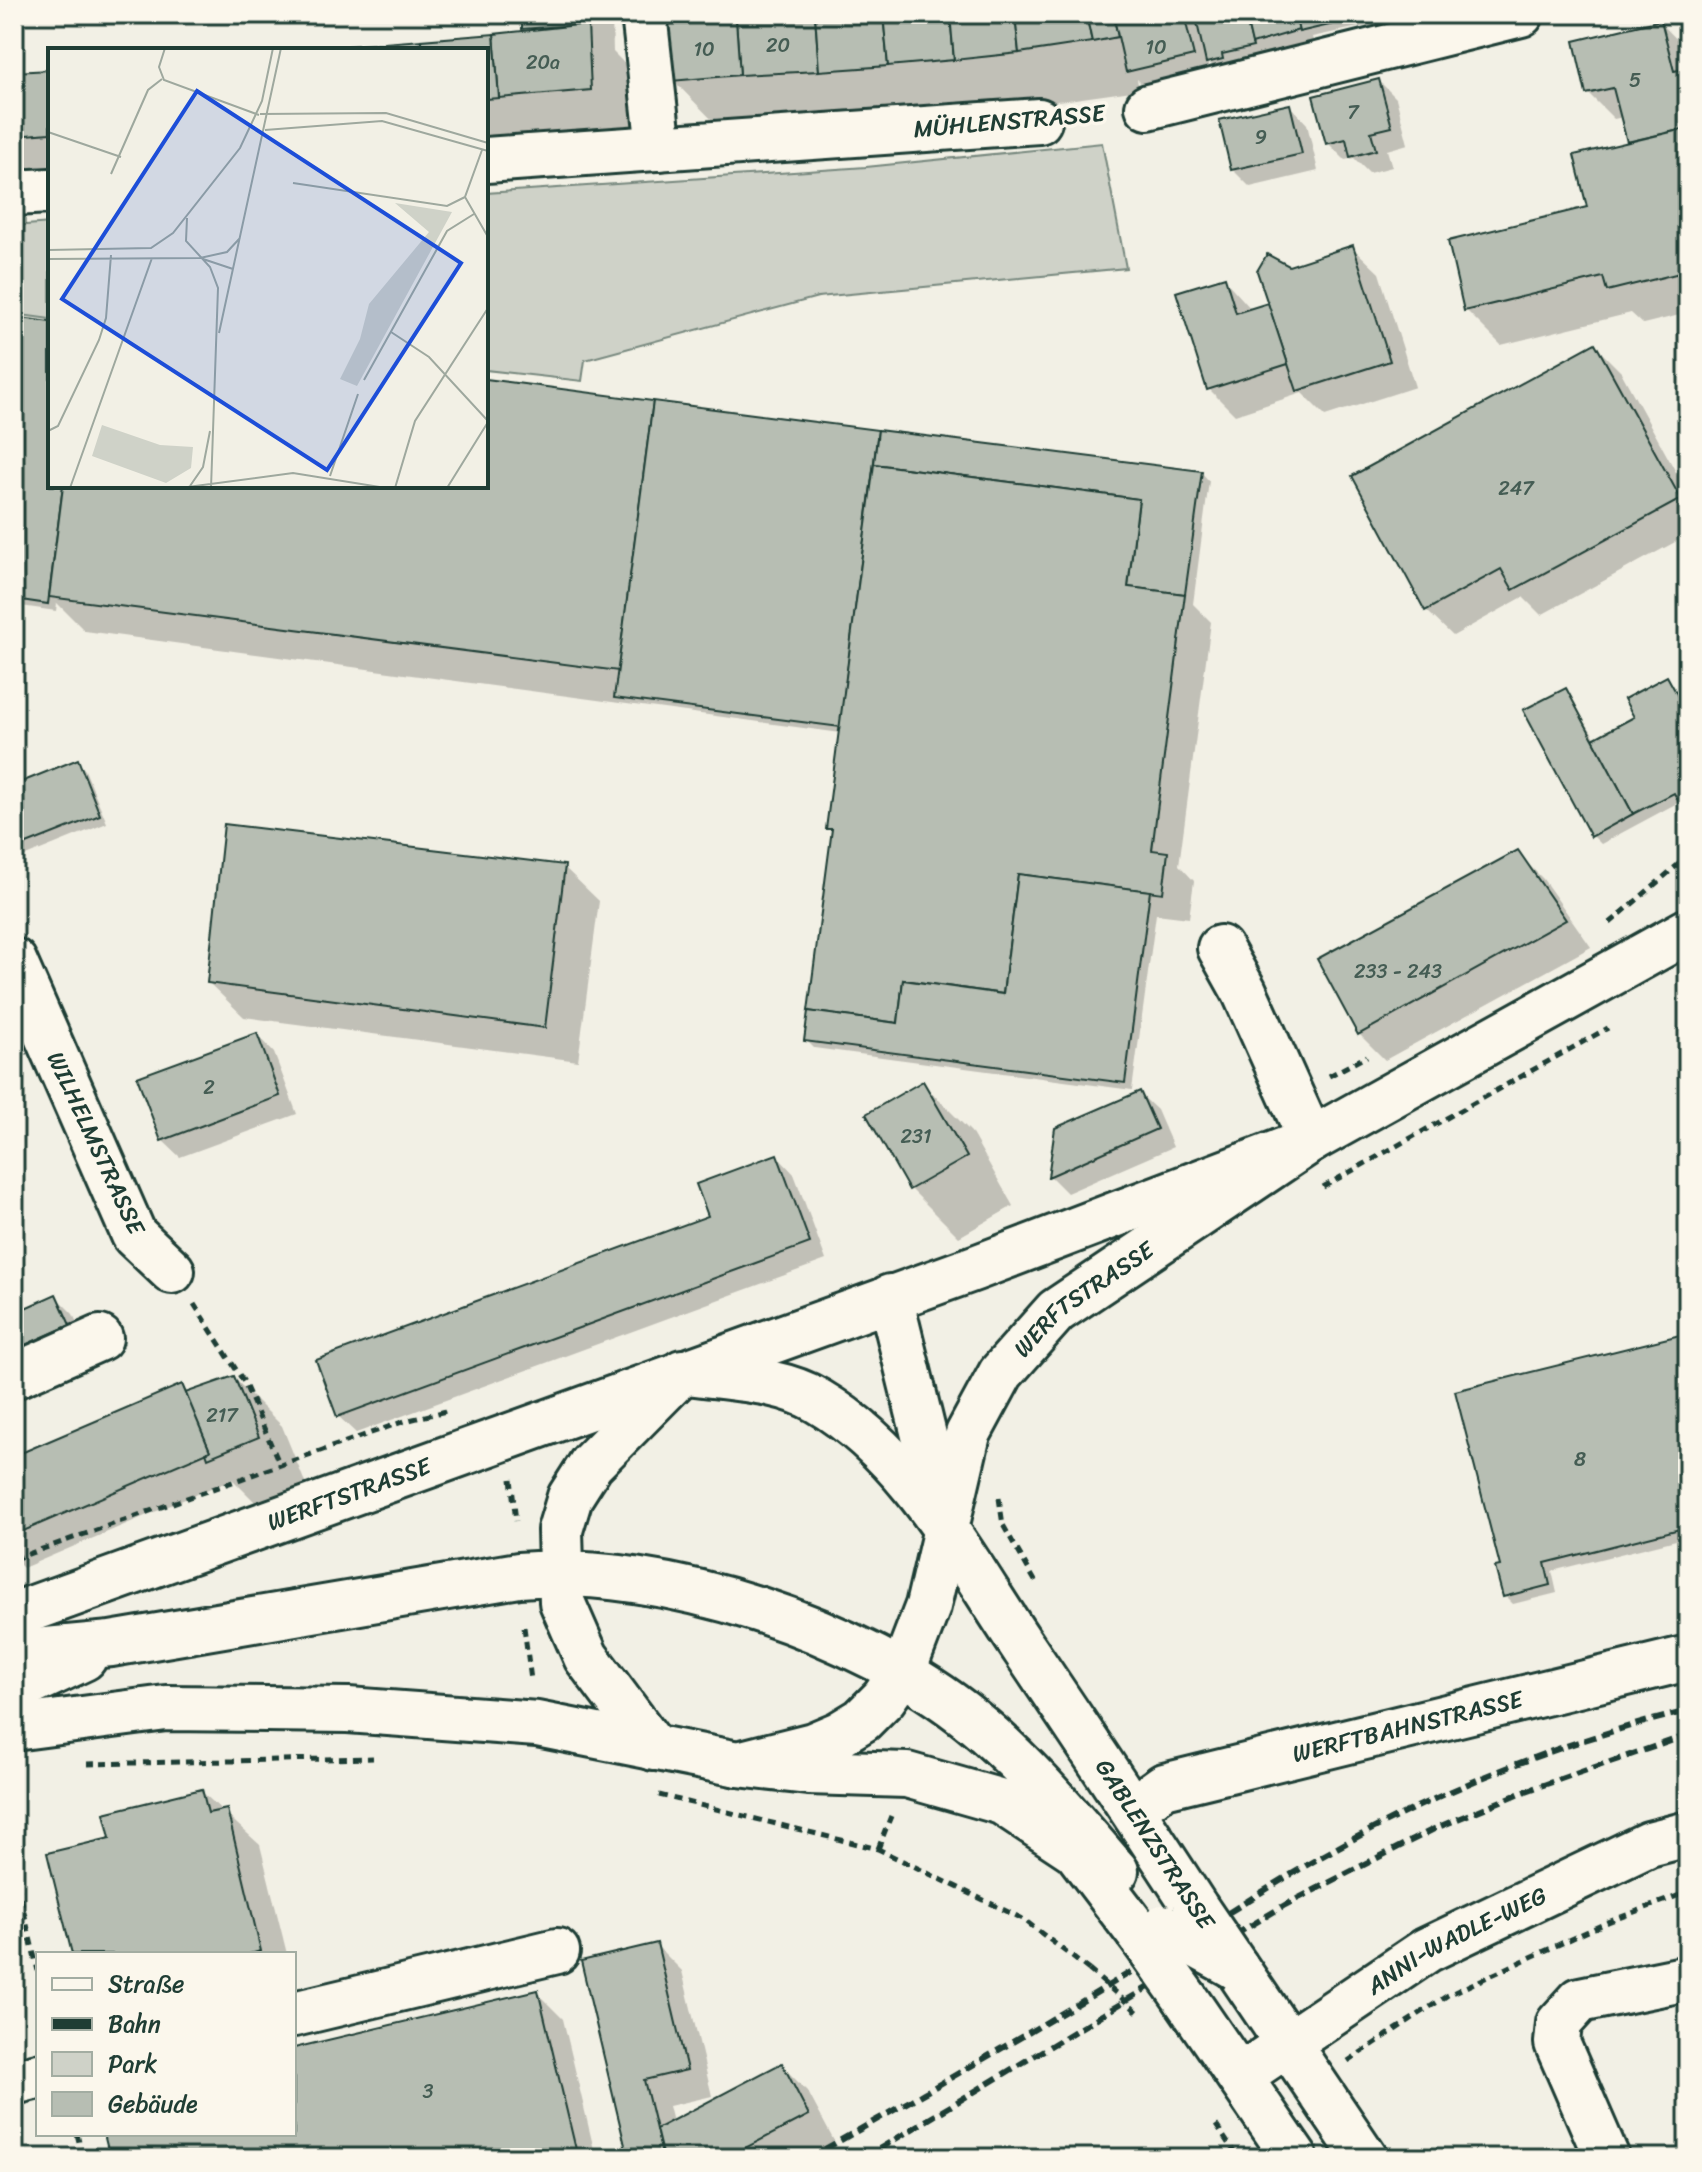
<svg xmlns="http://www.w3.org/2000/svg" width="1702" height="2172" font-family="Sriracha,sans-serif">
  <rect width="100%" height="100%" fill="#f2f0e5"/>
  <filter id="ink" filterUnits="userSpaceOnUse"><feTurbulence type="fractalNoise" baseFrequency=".0125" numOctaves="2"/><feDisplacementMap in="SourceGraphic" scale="16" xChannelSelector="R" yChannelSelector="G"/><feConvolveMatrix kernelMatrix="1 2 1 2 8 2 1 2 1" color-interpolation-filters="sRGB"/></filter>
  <g filter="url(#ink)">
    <g fill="#cfd2c8" stroke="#77887e" stroke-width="2">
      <polygon points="1102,143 1126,268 818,297 585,360 582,381 486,370 486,193 866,167"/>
      <polygon points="50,223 50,319 14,314 14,226"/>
    </g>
    <g fill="#0003">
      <polygon points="524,14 612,14 613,52 635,74 638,137 486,149 486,50 303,50 527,31"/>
      <polygon points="670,14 747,14 746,21 765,20 765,14 1386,14 1387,21 1312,37 1315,47 1226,79 1207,60 1210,74 1146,88 1137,79 1139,90 1068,100 721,129 673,80"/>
      <polygon points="1414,14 1478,14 1423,26"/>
      <polygon points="1660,22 1686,49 1688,56 1688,313 1643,324 1631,313 1501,345 1466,310 1589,209 1631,144 1623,117 1614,119 1588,93"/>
      <polygon points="50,71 50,184 14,183 14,74"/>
      <polygon points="1379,81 1396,98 1408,144 1387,150 1392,167 1369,173 1354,158 1345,160 1328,143"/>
      <polygon points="1290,106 1307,124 1318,171 1250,187 1232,169"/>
      <polygon points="1352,247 1379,273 1415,387 1325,416 1302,393 1235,415 1209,389 1224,279 1252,310 1271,304 1289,268"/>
      <polygon points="14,319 50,324 50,486 486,486 486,381 1201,472 1209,481 1193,604 1211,622 1179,865 1194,881 1189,918 1156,914 1132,1090 814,1048 806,1040 834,833 829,828 841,733 85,631 57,603 56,611 14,605"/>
      <polygon points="1595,346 1621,372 1688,494 1688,535 1541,615 1523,597 1453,636 1426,610"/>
      <polygon points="1667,678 1688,710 1688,811 1681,801 1601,844 1593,836 1565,690 1596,739 1636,718"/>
      <polygon points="77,761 85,770 107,823 18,859 14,855 14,787"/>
      <polygon points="1517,853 1543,879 1591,947 1385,1060 1359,1034"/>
      <polygon points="564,867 599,901 578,1061 244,1017 209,983"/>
      <polygon points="257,1035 274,1053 297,1114 180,1157 162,1140"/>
      <polygon points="923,1084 971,1132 1013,1206 959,1237 911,1189"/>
      <polygon points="1139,1093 1157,1110 1173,1147 1067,1193 1050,1176 1057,1130"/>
      <polygon points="777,1156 794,1174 826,1260 356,1433 338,1416 711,1217"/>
      <polygon points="56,1297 73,1314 86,1343 14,1358 14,1315"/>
      <polygon points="1688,1335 1688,1537 1552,1571 1557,1593 1513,1604 1505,1596 1502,1567"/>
      <polygon points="234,1378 282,1426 306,1485 258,1505 232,1479 23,1568 14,1559 14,1458 181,1386 189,1394"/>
      <polygon points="202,1792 260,1845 287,1954 74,1954 112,1840"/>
      <polygon points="656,1945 682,1971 712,2096 669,2106 673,2122 782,2066 808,2092 834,2141 802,2158 630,2158"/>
      <polygon points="537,1993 563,2019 596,2158 112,2158 106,2134 294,2134 294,2050"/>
    </g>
    <g fill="#b7beb3" stroke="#1f3d34" stroke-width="2">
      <polygon points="522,14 588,14 588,24 522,29"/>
      <polygon points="668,14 729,14 729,20 668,24"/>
      <polygon points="763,14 815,14 819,71 740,75 736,20 763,18"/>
      <polygon points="815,14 883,14 888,66 819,71"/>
      <polygon points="883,14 950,14 954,60 888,66"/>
      <polygon points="950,14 1015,14 1019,53 954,60"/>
      <polygon points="1015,14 1086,14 1092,42 1019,53"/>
      <polygon points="1086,14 1113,14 1118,37 1092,42"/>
      <polygon points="1113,14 1192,14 1192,17 1185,19 1194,56 1126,72"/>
      <polygon points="1195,14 1245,14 1253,47 1222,54 1223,59 1206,63"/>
      <polygon points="1245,14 1295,14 1299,30 1252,44"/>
      <polygon points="1295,14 1377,14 1299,32"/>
      <polygon points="736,20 740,75 671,81 668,24"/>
      <polygon points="1661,20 1674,71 1688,68 1688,128 1627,142 1613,88 1586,94 1574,41"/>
      <polygon points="588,24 591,90 499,98 494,34"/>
      <polygon points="494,34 499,98 486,99 486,50 421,50 421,40"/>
      <polygon points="421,40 421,50 348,50 348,46"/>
      <polygon points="50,70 50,133 14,136 14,72"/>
      <polygon points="1379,79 1392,127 1371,132 1376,150 1350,157 1346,139 1326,144 1313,96"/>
      <polygon points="1290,104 1302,154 1231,170 1219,120"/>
      <polygon points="1688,128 1688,271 1607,291 1603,277 1464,311 1448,241 1587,207 1574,155"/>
      <polygon points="1353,245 1390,361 1297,391 1257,271 1267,254 1289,266"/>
      <polygon points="1225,277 1236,313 1268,303 1288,364 1207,390 1176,292"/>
      <polygon points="14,317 50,322 50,486 63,486 48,604 14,599"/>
      <polygon points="1595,343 1681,499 1513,590 1501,569 1425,611 1352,476"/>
      <polygon points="486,379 653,401 618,671 49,597 63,486 486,486"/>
      <polygon points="653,401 878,430 840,727 614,698"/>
      <polygon points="878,430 1202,471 1185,594 1128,587 1139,499 874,464"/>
      <polygon points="874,464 1139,499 1128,587 1185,594 1152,850 1168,852 1163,893 1018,874 1003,994 903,980 898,1023 808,1011 832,829 826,829"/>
      <polygon points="1667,676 1688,714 1688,805 1682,808 1674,793 1633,814 1593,739 1634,717 1624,699"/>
      <polygon points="1566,688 1633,814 1591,837 1523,710"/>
      <polygon points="78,759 100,815 14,849 14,785"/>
      <polygon points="224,824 565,865 545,1028 207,983"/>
      <polygon points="1518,850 1566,920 1358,1035 1317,959"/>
      <polygon points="1018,874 1150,891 1125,1083 804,1041 808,1011 898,1023 903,980 1003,994"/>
      <polygon points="257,1033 280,1096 161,1141 137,1077"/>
      <polygon points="923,1081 967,1157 909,1190 866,1114"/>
      <polygon points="1140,1091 1157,1129 1048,1177 1055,1128"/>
      <polygon points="777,1154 810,1243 337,1417 316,1360 708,1216 696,1184"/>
      <polygon points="56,1294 70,1325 14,1350 14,1313"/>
      <polygon points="1688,1333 1688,1527 1545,1563 1550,1585 1503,1597 1495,1567 1500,1566 1455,1391"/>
      <polygon points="234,1376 259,1437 208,1458 206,1452 210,1451 185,1393"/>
      <polygon points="182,1384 210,1451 14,1535 14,1456"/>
      <polygon points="202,1789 208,1813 227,1809 261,1951 249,1954 72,1954 47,1853 110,1838 104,1813"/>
      <polygon points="657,1943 687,2070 644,2080 663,2158 628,2158 581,1961"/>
      <polygon points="538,1990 578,2158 110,2158 104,2134 294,2134 294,2048"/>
      <polygon points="782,2063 809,2115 726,2158 663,2158 656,2129"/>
    </g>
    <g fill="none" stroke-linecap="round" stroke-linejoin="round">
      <defs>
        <g id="minor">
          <polyline points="644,14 659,148"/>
          <polyline points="1148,107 1521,14"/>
          <polyline points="486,160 1039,121"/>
          <polyline points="14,193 50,191"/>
          <polyline points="1220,948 1244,991 1311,1140"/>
          <polyline points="14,961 134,1235 172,1271"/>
          <polyline points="890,1297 947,1529"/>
          <polyline points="14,1376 100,1338"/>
          <path d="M 14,1653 L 111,1644 L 519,1575 C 665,1564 860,1629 973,1721 C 1027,1765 1071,1819 1116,1871"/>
          <polyline points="14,1691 84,1658"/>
          <polyline points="654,1748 586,1657 562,1602 560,1530 570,1497 591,1464 682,1372"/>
          <path id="s1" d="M 1132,1809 L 1164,1786 L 1688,1658"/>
          <polyline points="294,2014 557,1951"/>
          <path id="s2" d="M 1240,2076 L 1427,1950 L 1649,1844 L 1688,1834"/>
          <polyline points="14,2082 38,2076"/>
          <polyline points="1607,2158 1557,2043 1559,2023 1580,2000 1688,1978"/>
        </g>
        <g id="major">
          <path d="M 688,1372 C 730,1378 782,1379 818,1401 C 913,1457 965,1562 1025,1650 C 1083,1736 1140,1821 1196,1908"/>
          <path id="s3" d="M 14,1615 L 975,1268 L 1311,1140"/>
          <polyline points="14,1728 166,1708 348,1710 537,1724 738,1764 808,1772 907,1775 1002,1802 1076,1851 1143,1939"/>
          <path id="s4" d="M 738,1764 L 813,1745 L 839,1734 L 862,1720 L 884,1698 L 903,1671 L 928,1606 L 968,1434 L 1001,1373 L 1056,1311 L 1311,1140 L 1688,931"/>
          <polyline points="1236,1967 1365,2158"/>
          <polyline points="1185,1998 1295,2158"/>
        </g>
      </defs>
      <use href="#minor" stroke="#1f3d34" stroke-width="50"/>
      <use href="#major" stroke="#1f3d34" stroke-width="50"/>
      <g stroke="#1f3d34" stroke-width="5" stroke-dasharray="8 6" stroke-linecap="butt">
        <polyline points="1080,116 1106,113"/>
        <polyline points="1610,923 1688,856"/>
        <polyline points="1329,1076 1367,1056"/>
        <polyline points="1323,1187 1608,1028"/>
        <polyline points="194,1304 244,1382 280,1465"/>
        <polyline points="511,1479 516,1521"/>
        <polyline points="999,1498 1003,1525 1038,1586"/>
        <polyline points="14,1559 405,1421 446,1411"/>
        <polyline points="524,1627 531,1680"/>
        <polyline points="87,1764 373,1758"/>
        <polyline points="659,1795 878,1849 1023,1919 1089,1970"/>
        <polyline points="878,1849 891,1816"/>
        <polyline points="14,1870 38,1971"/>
        <polyline points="1348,2061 1448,1995 1608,1922 1688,1892"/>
        <polyline points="1216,2125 1238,2158"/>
        <polyline points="77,2134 83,2158"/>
      </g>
      <use href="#minor" stroke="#fbf7ec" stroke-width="44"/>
      <use href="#major" stroke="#fbf7ec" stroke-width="44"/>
      <g stroke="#1f3d34" stroke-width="6" stroke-dasharray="12 6" stroke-linecap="butt">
        <path d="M 809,2158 C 930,2090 1051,2021 1169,1949 C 1228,1914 1285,1876 1346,1843 C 1453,1785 1569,1739 1688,1711"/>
        <polyline points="864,2158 1285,1905 1436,1828 1523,1792 1688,1735"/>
      </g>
      <defs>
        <polyline id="minor-bridge" points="1163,1927 1236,1967"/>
        <g id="major-bridge">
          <polyline points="1196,1908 1236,1967"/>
          <polyline points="1143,1939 1185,1998"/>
        </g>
      </defs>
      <use href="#minor-bridge" stroke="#1f3d34" stroke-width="50" stroke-linecap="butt"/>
      <use href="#major-bridge" stroke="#1f3d34" stroke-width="50" stroke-linecap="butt"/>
      <polyline stroke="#1f3d34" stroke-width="5" stroke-dasharray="8 6" stroke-linecap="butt" points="1089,1970 1140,2014"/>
      <use href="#minor-bridge" stroke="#fbf7ec" stroke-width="44"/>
      <use href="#major-bridge" stroke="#fbf7ec" stroke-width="44"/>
    </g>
  </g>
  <g text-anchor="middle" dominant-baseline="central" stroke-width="7" stroke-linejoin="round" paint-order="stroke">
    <g font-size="20" fill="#455d54">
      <text x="778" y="45">20</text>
      <text x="1156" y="47">10</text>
      <text x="704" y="49">10</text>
      <text x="543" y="62">20a</text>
      <text x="1635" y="80">5</text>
      <text x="1353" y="112">7</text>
      <text x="1261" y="137">9</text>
      <text x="1516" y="488">247</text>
      <text x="1398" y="971">233 - 243</text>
      <text x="209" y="1087">2</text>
      <text x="916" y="1136">231</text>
      <text x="222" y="1415">217</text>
      <text x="1580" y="1459">8</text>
      <text x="428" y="2091">3</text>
    </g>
    <g font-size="24" fill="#1f3d34" stroke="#fbf7ec">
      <text transform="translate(1009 121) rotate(-5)">MÜHLENSTRASSE</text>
      <text transform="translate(96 1143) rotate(65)">WILHELMSTRASSE</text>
      <text stroke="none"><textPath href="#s4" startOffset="624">WERFTSTRASSE</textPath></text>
      <text stroke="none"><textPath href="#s3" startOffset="356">WERFTSTRASSE</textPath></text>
      <text stroke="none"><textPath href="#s1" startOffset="290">WERFTBAHNSTRASSE</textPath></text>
      <text transform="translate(1155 1844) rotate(57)">GABLENZSTRASSE</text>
      <text stroke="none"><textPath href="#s2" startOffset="256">ANNI-WADLE-WEG</textPath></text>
    </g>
  </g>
  <g transform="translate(48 48)">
    <rect width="440" height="440" fill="#f2f0e5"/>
    <path d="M 347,155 L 404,164 L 309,338 L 292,331 L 312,291 L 321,256 L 381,184 ZM 54,377 L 112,397 L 145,399 L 143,420 L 118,435 L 44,408 Z" fill="#cfd2c8"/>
    <path fill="none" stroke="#9ea89e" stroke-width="2" d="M 117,0 L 111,19 L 116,32 L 211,67M 212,66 L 338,65 L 440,95M 217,82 L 334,73 L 440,103M 0,84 L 73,109M 434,102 L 417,149 L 440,189M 63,126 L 100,42 L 114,31M 245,135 L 399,158 L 417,149M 139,170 L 138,193 L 162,219 L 170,240 L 163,440M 0,202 L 103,200 L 125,185 L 192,100 L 214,53 L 225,0M 0,211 L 152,210 L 179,204 L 192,190M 155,211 L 185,221M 343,284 L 381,309 L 440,373M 171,285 L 233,0M 316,332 L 399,183 L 426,166M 0,383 L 10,378 L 51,292 L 58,270 L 63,207M 282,428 L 310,346M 142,438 L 155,419 L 162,383M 22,440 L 104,210M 132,440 L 245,425 L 338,440M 347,440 L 367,373 L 440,260M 399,440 L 440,374"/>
    <path fill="#1d4ed8" fill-opacity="0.15" stroke="#1d4ed8" stroke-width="4" d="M 149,43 L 413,215 L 279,422 L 14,251 Z"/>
    <rect width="440" height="440" fill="none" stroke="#1f3d34" stroke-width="4"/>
  </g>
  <rect width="1702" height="2172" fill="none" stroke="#fbf7ec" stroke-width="48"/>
  <rect x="24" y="24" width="1654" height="2124" fill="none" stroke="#1f3d34" stroke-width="3" filter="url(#ink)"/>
  <rect x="36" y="1952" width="260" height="184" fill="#fbf7ec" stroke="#a3ada2" stroke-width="2"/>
  <rect x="52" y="1978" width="40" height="12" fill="#fbf7ec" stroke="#a3ada2" stroke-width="2"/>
  <text x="108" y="1992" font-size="24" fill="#1f3d34">Straße</text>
  <rect x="52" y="2018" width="40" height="12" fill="#1f3d34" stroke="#a3ada2" stroke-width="2"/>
  <text x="108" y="2032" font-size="24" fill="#1f3d34">Bahn</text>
  <rect x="52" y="2052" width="40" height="24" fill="#cfd2c8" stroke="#a3ada2" stroke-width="2"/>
  <text x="108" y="2072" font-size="24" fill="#1f3d34">Park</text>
  <rect x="52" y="2092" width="40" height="24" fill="#b7beb3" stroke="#a3ada2" stroke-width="2"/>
  <text x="108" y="2112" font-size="24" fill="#1f3d34">Gebäude</text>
</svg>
